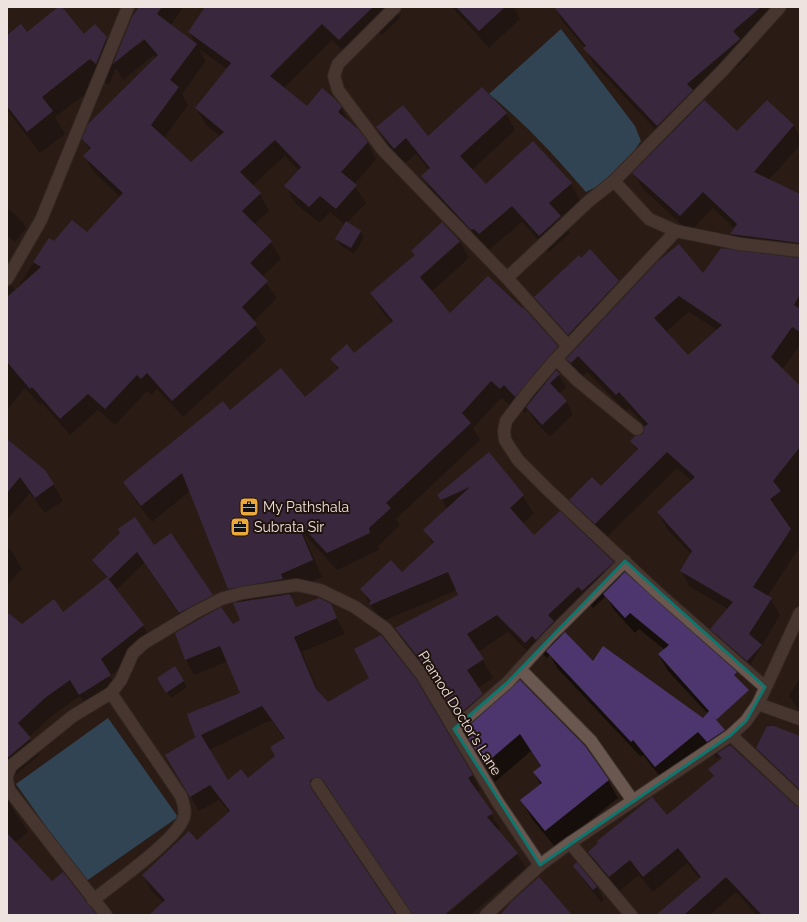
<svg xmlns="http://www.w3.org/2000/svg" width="807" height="922" font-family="Raleway,sans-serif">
  <rect width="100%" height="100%" fill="#2a1c15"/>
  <g fill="#3975a1">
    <path d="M 561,29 L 635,126 L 641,141 L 615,177 L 586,192 C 556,157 525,123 489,94 Z"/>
    <polygon points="108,718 178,817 85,882 16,784"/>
  </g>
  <g fill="#0007" fill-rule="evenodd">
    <path d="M 60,7 L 84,36 L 94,25 L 107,38 L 117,56 L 140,7 L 183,7 L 171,25 L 195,43 L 189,32 L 206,7 L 394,7 L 400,18 L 382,35 L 376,30 L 349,56 L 332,40 L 284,88 L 307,107 L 341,108 L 350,123 L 367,142 L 376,159 L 354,185 L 366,203 L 347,223 L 361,232 L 364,238 L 354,254 L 340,245 L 336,239 L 345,225 L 330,212 L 319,223 L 295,203 L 286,186 L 299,171 L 285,156 L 252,186 L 260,194 L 269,211 L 254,225 L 271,242 L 281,259 L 262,277 L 277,298 L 253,322 L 266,341 L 183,417 L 157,389 L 151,395 L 147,391 L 115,425 L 98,410 L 70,435 L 42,403 L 40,405 L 25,388 L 7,410 L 7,286 L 11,286 L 16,290 L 47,242 L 54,242 L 87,233 L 120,197 L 94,172 L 84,156 L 90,150 L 83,138 L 156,58 L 154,55 L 123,80 L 116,68 L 109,85 L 103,81 L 55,117 L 65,134 L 40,153 L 7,110 L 7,31 L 37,60 ZM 147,35 L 149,37 L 137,46 L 137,43 ZM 199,49 L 227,69 L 196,108 L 206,125 L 221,137 L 191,164 L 164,138 L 188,105 L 182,94 L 206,61 Z"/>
    <polygon points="452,7 514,7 520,19 489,48"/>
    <path d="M 555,7 L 789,7 L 743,46 L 749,56 L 698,100 L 701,105 L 738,133 L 767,101 L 794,126 L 800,137 L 800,145 L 769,180 L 800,195 L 800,345 L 782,370 L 800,387 L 800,550 L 799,548 L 767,597 L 771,599 L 780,615 L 748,669 L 721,645 L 712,629 L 728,609 L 690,587 L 681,571 L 691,554 L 667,529 L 658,512 L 692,481 L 677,468 L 605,539 L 580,516 L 570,500 L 601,488 L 637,451 L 632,441 L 643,435 L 646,427 L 629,408 L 626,411 L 587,372 L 580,379 L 568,359 L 741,251 L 731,234 L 735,229 L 713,208 L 690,232 L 643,189 L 634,173 L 666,141 L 594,64 L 585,48 L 563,22 ZM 689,312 L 717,330 L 688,356 L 666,332 Z"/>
    <polygon points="506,114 515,130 472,170 486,185 571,184 580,200 561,218 570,233 549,252 522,222 489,250 484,244 481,246 432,192 422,176 429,170 416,154 404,164 387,143 377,127 428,137"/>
    <polygon points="7,208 23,222 26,228 15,242 7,235"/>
    <path d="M 442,223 L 424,274 L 460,242 L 469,258 L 431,292 L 450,315 L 557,347 L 567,364 L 558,374 L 566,387 L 559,394 L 566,401 L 573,414 L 550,437 L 534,420 L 528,409 L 525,413 L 514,401 L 510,405 L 501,398 L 473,428 L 480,440 L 396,519 L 400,525 L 378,546 L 379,550 L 337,570 L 303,533 L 322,577 L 290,591 L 292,596 L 291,597 L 297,608 L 330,604 L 345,634 L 302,652 L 319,694 L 328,703 L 472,775 L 480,790 L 477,793 L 500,828 L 497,830 L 517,854 L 526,868 L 470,915 L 446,915 L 499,870 L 498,869 L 443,915 L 412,915 L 333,795 L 326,791 L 321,793 L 317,800 L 395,915 L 151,915 L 164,903 L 151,890 L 143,875 L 196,841 L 230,813 L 219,800 L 199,811 L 167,756 L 196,737 L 188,715 L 242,693 L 228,661 L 194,675 L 186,660 L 176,634 L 232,625 L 241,621 L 237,603 L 228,589 L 190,491 L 152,522 L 134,499 L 124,482 L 229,411 L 305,399 L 338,370 L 332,359 L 354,354 L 392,323 L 381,310 L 371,293 L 416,256 L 412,251 ZM 271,720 L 285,739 L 276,756 L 248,780 L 227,782 L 209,750 Z"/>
    <polygon points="581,259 618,281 625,293 575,346 542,309 535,297"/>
    <polygon points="7,437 10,443 53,484 63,501 45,513 30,493 7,520"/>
    <path d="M 489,453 L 523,496 L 534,514 L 522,524 L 533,537 L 613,562 L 621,577 L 730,667 L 739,683 L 716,721 L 724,731 L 732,748 L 798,808 L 800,808 L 800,915 L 752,915 L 755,913 L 736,892 L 710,915 L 657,915 L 700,879 L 687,863 L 653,892 L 639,875 L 618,892 L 598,868 L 589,852 L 667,816 L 714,778 L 710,769 L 722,759 L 720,756 L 717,758 L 708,748 L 665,783 L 643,755 L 641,757 L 557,668 L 550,655 L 547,658 L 543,654 L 536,660 L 508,632 L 478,652 L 493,678 L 478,688 L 490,708 L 608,780 L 618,798 L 556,848 L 532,819 L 522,801 L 541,785 L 534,772 L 541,767 L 531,751 L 495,782 L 440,689 L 406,646 L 396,628 L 460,595 L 457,590 L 381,622 L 361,589 L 402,573 L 433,544 L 425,530 L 447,509 L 439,495 ZM 606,596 L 614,610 L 635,633 L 639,629 L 665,650 L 659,655 L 668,671 L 708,714 L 703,720 L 593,662 L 562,636 L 559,632 L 589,604 L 593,608 Z"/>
    <polygon points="153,546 212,595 219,607 186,625 144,563 116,590 143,626 153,642 110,676 119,692 89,710 80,696 54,714 29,737 39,755 14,776 7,767 7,613 22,625 63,613 107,579 93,560"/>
    <polygon points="7,547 13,553 22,569 7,585"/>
    <polygon points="800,677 800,712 789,696"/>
    <polygon points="184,681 187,687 171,698 161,684"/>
    <polygon points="768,725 800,737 800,796 766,763 757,748"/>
    <polygon points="7,793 11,806 28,832 15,843 73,915 7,915"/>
    <polygon points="576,864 597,887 604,900 601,902 582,878 574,866"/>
  </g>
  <g fill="#4c366d" fill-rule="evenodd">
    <polygon points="58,7 62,7 84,34 95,24 107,37 96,64 90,59 42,97 53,111 27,132 7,106 7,35 21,24 27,32"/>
    <polygon points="139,7 162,7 157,14 197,44 170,80 179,87 151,125 191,162 224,132 195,108 231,63 188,32 205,7 373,7 339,40 322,24 270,76 307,106 322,88 334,98 342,107 338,112 358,129 368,142 341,172 357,185 336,209 320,196 309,207 284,186 301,167 275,140 240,172 261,193 242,211 272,241 250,263 268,281 242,307 257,324 172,401 147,373 141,379 137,375 105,409 88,394 60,419 32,387 30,389 7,362 7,297 41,267 33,262 49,238 54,241 72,220 87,232 123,193 83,156 91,148 82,139 88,124 158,55 144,39 113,64 132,17"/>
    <polygon points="456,7 505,7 479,31"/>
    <polygon points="554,7 761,7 733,31 740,39 687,84 693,90 657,126 583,48 586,46"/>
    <polygon points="482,87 507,113 460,156 486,184 533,141 572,183 549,203 561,216 539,236 512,206 479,234 474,229 471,230 421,176 430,168 406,138 394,149 376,127 403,105 428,136"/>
    <polygon points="704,100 737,131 767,100 794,125 754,172 800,194 800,243 730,234 737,224 703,192 680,216 632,173"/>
    <polygon points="346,221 361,231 351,248 335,239"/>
    <polygon points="442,222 460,241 420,277 450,313 488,276 522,308 523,307 558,346 515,397 504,385 500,389 491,381 462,413 471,423 386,503 391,508 369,528 370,533 327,553 296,520 313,560 281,574 283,579 228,589 182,473 141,506 123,482 223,401 230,410 281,368 305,397 339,368 330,359 347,344 354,353 393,321 370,293 415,255 411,251"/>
    <path d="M 679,244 L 703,273 L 721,248 L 800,258 L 800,294 L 794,305 L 800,309 L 800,332 L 792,327 L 771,357 L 800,386 L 800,447 L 773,481 L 781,491 L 770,499 L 791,529 L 753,587 L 772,598 L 749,634 L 762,645 L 747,661 L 710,629 L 733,602 L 680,571 L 692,551 L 657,512 L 695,477 L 667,452 L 595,524 L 569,500 L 592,477 L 601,486 L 638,449 L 630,441 L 635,436 L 643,434 L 644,427 L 648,424 L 619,392 L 616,395 L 578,356 L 571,363 L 566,359 L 657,262 ZM 679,296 L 722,325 L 688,355 L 654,318 Z"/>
    <polygon points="590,249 619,281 568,335 534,297 579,255 581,258"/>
    <polygon points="556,370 560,374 550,383 567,401 542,425 526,407"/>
    <polygon points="7,439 45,470 54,484 35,498 20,477 7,493"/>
    <polygon points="489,452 524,495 510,508 534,535 560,511 614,562 582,591 578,587 548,615 554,621 536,640 532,636 525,643 497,615 467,634 484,659 467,670 483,694 456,717 428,670 395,628 458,595 448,572 370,605 369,603 371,601 360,589 391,560 402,572 434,542 423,530 470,487 441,500 437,495"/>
    <polygon points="135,517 154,545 171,533 213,595 179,613 137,552 109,579 92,560 120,533 118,529"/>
    <polygon points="625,572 737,672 734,675 749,690 716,720 710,713 725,730 707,742 698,732 655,767 633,740 631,742 546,651 565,632 593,661 603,646 703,718 709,711 658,654 669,645 630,613 625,618 603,594"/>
    <polygon points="107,577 144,625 101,659 111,675 79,695 70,680 45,698 18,723 31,738 7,758 7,612 22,624 54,599 63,612"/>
    <path d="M 290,594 L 296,607 L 319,598 L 331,604 L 337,618 L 294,637 L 316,689 L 328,702 L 369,678 L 354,649 L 381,635 L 416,679 L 473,775 L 468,778 L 493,813 L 487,817 L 518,853 L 444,915 L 412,915 L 323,780 L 317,777 L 310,780 L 311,788 L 396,915 L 149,915 L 165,900 L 142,875 L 189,831 L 197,840 L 230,811 L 210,785 L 190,797 L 165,755 L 199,735 L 195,737 L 187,714 L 240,693 L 220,646 L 185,660 L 175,633 L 221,607 L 233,624 L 240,620 L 233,603 ZM 262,706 L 285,738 L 270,747 L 275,756 L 248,778 L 241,769 L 228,780 L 201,735 Z"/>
    <polygon points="175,666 184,681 166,693 157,678"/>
    <polygon points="520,680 585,746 609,780 545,831 520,800 542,783 533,772 541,766 520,734 484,765 464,730"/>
    <polygon points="767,726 774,726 800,736 800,790 756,748"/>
    <polygon points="730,745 795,805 800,807 800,915 762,915 726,877 684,915 656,915 701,877 678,848 643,877 630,860 609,877 588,852 598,843 597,841 652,797 667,815 714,776 708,769 722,758 717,753"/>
    <polygon points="7,833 52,881 63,872 97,915 7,915"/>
    <polygon points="577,862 597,887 593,890 573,866"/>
    <polygon points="539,877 572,915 500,915 513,900"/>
  </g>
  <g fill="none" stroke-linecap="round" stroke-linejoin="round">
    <defs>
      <g id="minor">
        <polyline points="395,7 338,64 334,76 338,90 383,150 507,278 568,346"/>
        <polyline points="780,7 724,69 614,181 649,219 676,231 740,244 800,251"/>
        <polyline points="676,231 556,359 528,392 506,421 504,431 505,440 518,460 548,490 657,592 765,687"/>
        <polyline points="507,278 589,201 614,181"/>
        <polyline points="7,279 41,220 128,7"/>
        <polyline points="556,359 577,380 637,429"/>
        <polyline points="520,669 591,741 633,801"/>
        <polyline points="758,704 800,719"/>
        <polyline points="454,729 508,682 549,637 625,561"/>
        <polyline points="731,735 800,800"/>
        <polyline points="7,776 11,766 73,716 111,693 121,680 133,653 144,643 194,613 221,599 242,593 297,585 320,590 355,607 386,629 422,675 497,801 540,865"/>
        <polyline points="7,780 9,790 106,915"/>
        <polyline points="317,784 405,915"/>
        <polyline points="570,843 631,915"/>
        <path d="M 93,900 C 113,884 178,839 184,817 C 186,810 183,802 181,796 L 111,693"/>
        <polyline points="486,915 540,865 570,843 731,735 746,721 758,704 800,613"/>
      </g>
    </defs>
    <use href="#minor" stroke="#423732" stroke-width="14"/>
    <use href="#minor" stroke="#6a5850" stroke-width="12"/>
  </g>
  <path d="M0 0H807V922H0ZM 625,561 L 765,687 L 746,721 L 731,735 L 540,865 L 454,729 L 508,682 Z" fill="#2a1c15" fill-opacity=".55" fill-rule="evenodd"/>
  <path fill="none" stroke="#0f766e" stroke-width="3" stroke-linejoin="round" d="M 625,561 L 765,687 L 746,721 L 731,735 L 540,865 L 454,729 L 508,682 Z"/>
  <defs>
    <symbol id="office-square" viewBox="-11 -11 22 22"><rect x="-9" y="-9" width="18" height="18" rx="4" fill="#eca93b" stroke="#20120c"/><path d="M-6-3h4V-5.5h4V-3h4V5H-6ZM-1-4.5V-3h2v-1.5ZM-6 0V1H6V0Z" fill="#111"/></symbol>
  </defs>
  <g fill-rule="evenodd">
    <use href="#office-square" x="238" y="496" width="22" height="22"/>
    <use href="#office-square" x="229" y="516" width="22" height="22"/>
  </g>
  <g text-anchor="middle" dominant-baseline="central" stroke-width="4" stroke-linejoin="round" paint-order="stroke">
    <g font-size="14" fill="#eee3de" stroke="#20120c" text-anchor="start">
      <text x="263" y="507">My Pathshala</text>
      <text x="254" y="527">Subrata Sir</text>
    </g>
    <g font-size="14" fill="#eee3de" stroke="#20120c">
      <text transform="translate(460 713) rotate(58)">Pramod Doctor's Lane</text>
    </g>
  </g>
  <rect width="807" height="922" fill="none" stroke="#eee3de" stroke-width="16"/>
</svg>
